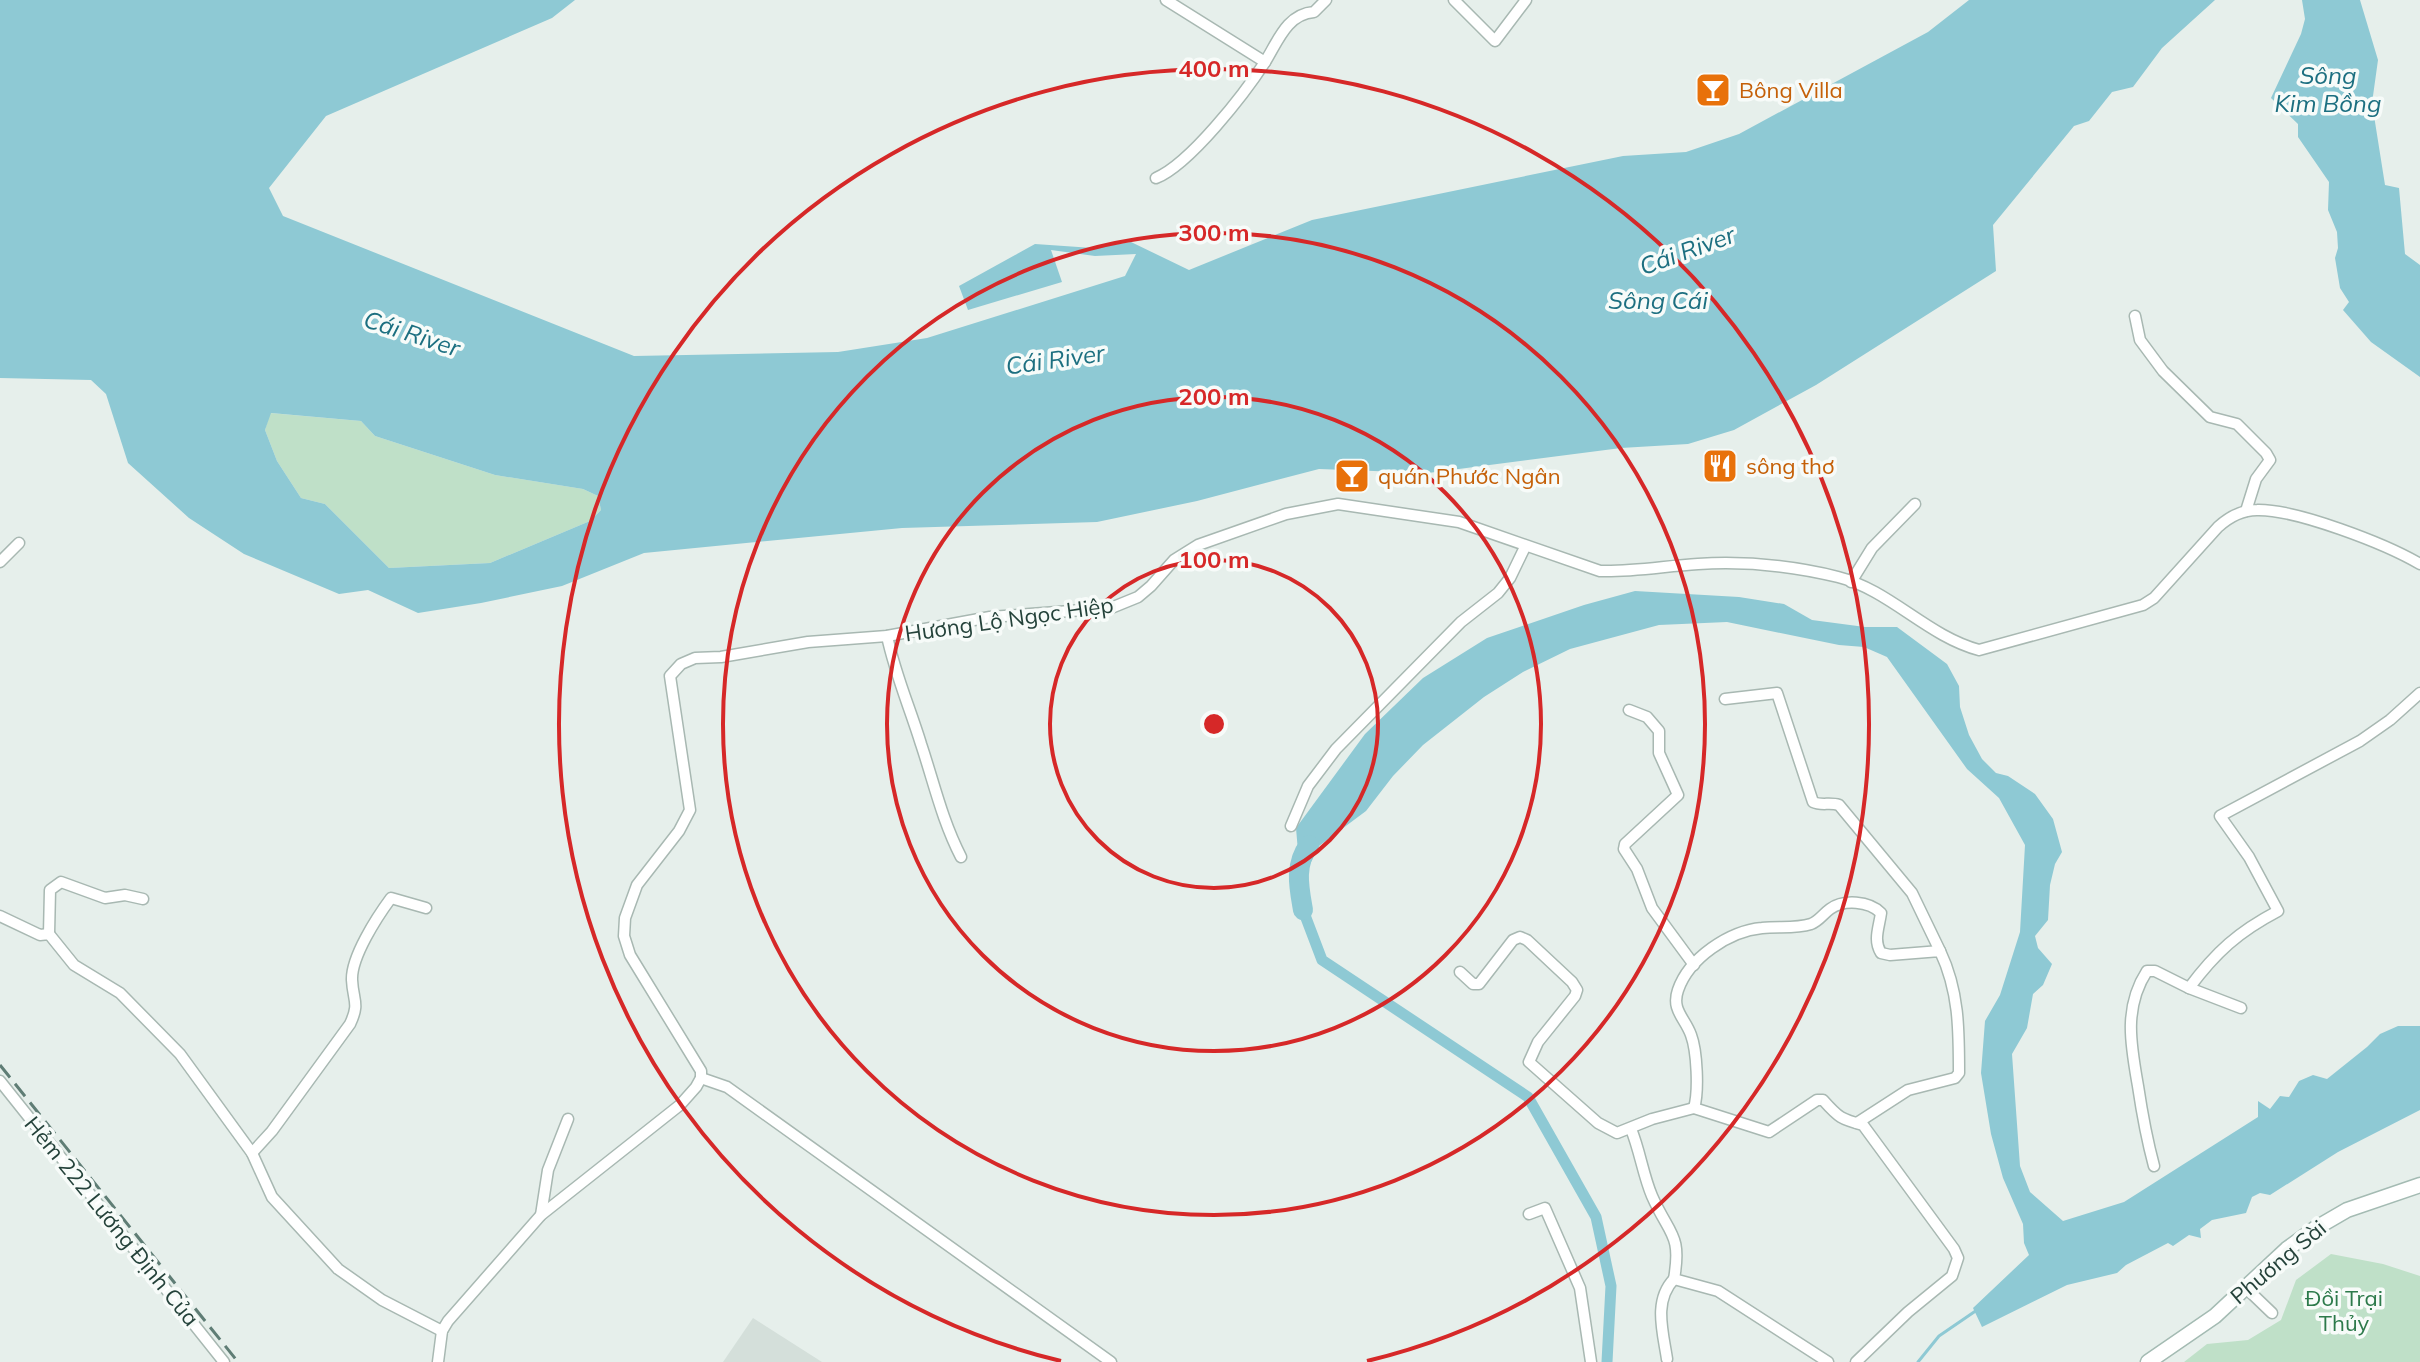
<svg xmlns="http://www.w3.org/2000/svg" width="2420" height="1362" font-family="Mulish,sans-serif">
  <rect width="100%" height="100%" fill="#e6efeb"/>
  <polygon fill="#d4dfda" points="753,1318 822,1362 723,1362"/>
  <g fill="#bfe0c8">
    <polygon points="270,413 361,421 375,436 495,475 583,489 598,496 601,510 590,521 490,563 389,568 325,504 301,498 277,461 265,430"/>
    <polygon points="2331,1254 2383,1264 2420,1276 2420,1362 2184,1362 2207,1344 2248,1340 2281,1320 2296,1280"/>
  </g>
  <g fill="#8ec9d4" fill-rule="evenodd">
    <path d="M 0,0 L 575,0 L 552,18 L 326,116 L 269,188 L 283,216 L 634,356 L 838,352 L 927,338 L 1125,276 L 1136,254 L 1095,256 L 1051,250 L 1062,282 L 968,310 L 959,286 L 1035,244 L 1093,248 L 1131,242 L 1189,270 L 1312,220 L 1623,156 L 1686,152 L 1739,134 L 1928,32 L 1969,0 L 2215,0 L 2162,48 L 2133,87 L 2112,92 L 2089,121 L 2074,126 L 1993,225 L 1996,271 L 1816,385 L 1734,430 L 1688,444 L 1621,448 L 1428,473 L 1319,469 L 1197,501 L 1097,522 L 902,528 L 644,553 L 562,586 L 481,603 L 418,613 L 368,590 L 339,594 L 244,554 L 189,518 L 128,463 L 106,394 L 91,380 L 0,378 ZM 271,413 L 361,421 L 375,436 L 495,475 L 583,489 L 598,496 L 601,510 L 590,521 L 490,563 L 389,568 L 325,504 L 301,498 L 277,461 L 265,430 Z"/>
    <polygon points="2302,0 2360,0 2378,60 2372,103 2385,185 2399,188 2405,254 2420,265 2420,377 2371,342 2343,310 2349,302 2340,288 2335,258 2338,248 2337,232 2328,210 2329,182 2298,137 2298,124 2271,98 2301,34 2305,19"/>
    <polygon points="1635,591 1739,597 1784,604 1812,620 1865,627 1897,627 1947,664 1959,686 1960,707 1969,735 1982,759 1996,773 2008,776 2035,794 2053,819 2062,852 2055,864 2050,885 2048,920 2035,936 2038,948 2052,964 2043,985 2033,994 2027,1028 2012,1054 2020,1166 2030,1192 2063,1221 2124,1202 2258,1117 2258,1101 2270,1109 2280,1096 2289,1097 2299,1081 2313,1075 2327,1079 2367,1047 2380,1034 2398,1026 2420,1026 2420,1110 2338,1152 2270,1195 2260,1193 2252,1197 2246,1213 2212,1220 2200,1229 2201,1238 2189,1235 2173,1246 2168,1243 2126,1265 2117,1273 2067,1285 1982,1327 1973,1308 2029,1255 2024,1243 2023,1224 2003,1178 1991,1134 1981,1073 1985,1021 2000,995 2020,932 2025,845 1999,798 1967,769 1887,657 1864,647 1839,645 1727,622 1659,625 1570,649 1523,672 1484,697 1423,745 1393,776 1366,811 1319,846 1309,866 1303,910 1296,828 1365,734 1423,678 1487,638 1584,605"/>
  </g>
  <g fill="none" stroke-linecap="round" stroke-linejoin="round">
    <polyline stroke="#8ec9d4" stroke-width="3" points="1918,1362 1939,1336 1977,1310"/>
    <polyline stroke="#8ec9d4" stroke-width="11" points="1303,910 1322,960 1528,1097 1596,1217 1611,1286 1607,1362"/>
    <path stroke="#8ec9d4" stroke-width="20" d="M 1303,910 C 1299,887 1294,865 1309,845"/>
    <defs>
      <g id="street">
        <path d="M 1166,0 L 1265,62 C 1278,41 1287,14 1314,12 L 1326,0"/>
        <polyline points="1454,0 1495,41 1526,0"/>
        <path d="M 1156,178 C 1190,164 1245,93 1265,62"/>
        <polyline points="2135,316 2140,340 2163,371 2210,417 2237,424 2266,453 2270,460 2256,479 2246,511"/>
        <polyline points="0,562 19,543"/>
        <polyline points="1851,582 1872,548 1915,504"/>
        <path d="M 887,636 C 895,674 910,708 921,744 C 934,783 942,820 961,857"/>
        <path d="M 1725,699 L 1777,693 L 1813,802 C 1821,806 1830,802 1839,805 L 1912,893 L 1940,951"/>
        <polyline points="1629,710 1647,717 1659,731 1659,753 1678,795 1625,844 1624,849 1637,869 1652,908 1694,965"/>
        <polyline points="1291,826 1308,786 1336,749 1461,622 1498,593 1510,578 1525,547"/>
        <polyline points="0,916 40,935 49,934 74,965 120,993 180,1054 252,1153 272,1197 338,1269 382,1300 442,1331"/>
        <polyline points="49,934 50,890 61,882 105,898 125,895 143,899"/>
        <path d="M 1460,972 L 1473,984 L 1479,984 L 1513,940 L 1520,937 L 1527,940 L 1572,982 L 1577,990 L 1575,996 L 1538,1042 L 1529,1062 L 1598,1123 L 1617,1133 L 1652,1119 L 1694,1108 L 1769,1132 L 1817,1100 L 1823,1100 C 1839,1118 1841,1119 1863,1125 L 1954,1249 L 1958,1258 L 1952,1276 L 1908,1312 L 1856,1362"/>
        <polyline points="2189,988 2241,1008"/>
        <polyline points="701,1078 727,1087 1111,1362"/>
        <polyline points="0,1081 224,1362"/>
        <path d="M 1694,1108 C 1699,1091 1697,1051 1691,1035 C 1685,1018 1671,1010 1678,990 C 1689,958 1729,931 1762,928 C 1779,926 1795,929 1811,924 C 1819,921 1823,914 1830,909 C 1844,899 1869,901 1881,913 C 1879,928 1873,940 1881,953 L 1890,955 L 1940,951 C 1959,991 1959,1029 1959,1073 L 1955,1078 L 1908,1090 L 1857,1123"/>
        <path d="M 1631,1129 C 1640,1151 1643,1175 1652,1196 C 1669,1235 1682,1233 1674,1279 L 1718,1291 L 1828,1362"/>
        <path d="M 252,1153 L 272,1131 L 350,1024 C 360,1003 353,1001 352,980 C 351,957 377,917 391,898 L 426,908"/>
        <path d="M 2154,1166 C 2147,1140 2142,1113 2138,1086 C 2131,1046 2123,1008 2147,971 L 2155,971 L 2189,988 C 2216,952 2238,932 2278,911 L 2249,857 L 2220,816 L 2360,741 L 2390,720 L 2420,693"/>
        <polyline points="1529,1214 1545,1208 1580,1288 1591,1362"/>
        <polyline points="541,1215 548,1170 568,1119"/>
        <polyline points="2247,1289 2272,1313"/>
        <path d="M 1667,1359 C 1663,1332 1653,1301 1674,1279"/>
        <path d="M 438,1362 L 442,1331 L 448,1321 L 541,1215 L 680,1105 L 696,1087 L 701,1078 L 701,1071 L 630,955 L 624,936 L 625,918 L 637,885 L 679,831 L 690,810 L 670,676 L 681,664 L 695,658 L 721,657 L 808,642 L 887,636 L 990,617 L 1111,608 L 1138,597 L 1151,586 L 1174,560 L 1198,545 L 1286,514 L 1338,504 L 1459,522 L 1600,571 C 1633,572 1665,566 1698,564 C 1745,561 1793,566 1838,577 C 1890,590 1927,636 1979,650 L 2143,605 L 2154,598 L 2218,527 C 2229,517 2241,510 2257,510 C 2296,509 2386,544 2420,564"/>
      </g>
      <polyline id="secondary" points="2148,1362 2215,1316 2287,1249 2316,1228 2347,1210 2420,1185"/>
    </defs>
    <use href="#street" stroke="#a8b8b2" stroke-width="13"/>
    <use href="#secondary" stroke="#a4bbb3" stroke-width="17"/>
    <use href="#street" stroke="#fff" stroke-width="10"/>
    <use href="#secondary" stroke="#fff" stroke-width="14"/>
    <polyline stroke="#5f7d75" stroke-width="3" stroke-dasharray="16 8" stroke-linecap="butt" points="0,1065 238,1362"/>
  </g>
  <g fill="none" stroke="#d62828" stroke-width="4">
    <circle cx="1214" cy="724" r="164"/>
    <circle cx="1214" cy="724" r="327"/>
    <circle cx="1214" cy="724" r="491"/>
    <path d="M1061 1361A655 655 0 1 1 1367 1361"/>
  </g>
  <defs>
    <symbol id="bar-square" viewBox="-11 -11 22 22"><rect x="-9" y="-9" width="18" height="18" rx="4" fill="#e8710a" stroke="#f7fbf9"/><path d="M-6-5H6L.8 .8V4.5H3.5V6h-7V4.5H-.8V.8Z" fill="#fff"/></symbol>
    <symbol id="restaurant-square" viewBox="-11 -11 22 22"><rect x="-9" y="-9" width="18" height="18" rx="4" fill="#e8710a" stroke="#f7fbf9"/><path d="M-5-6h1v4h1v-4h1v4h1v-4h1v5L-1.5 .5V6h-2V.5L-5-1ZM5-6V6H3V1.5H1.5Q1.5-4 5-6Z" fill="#fff"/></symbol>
  </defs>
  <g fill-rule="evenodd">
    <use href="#bar-square" x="1693" y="70" width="40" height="40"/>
    <use href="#restaurant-square" x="1700" y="446" width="40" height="40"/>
    <use href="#bar-square" x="1332" y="456" width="40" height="40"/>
  </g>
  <g text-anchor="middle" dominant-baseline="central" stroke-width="7" stroke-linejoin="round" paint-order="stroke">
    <g font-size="22" fill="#c56008" stroke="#f7fbf9" text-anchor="start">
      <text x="1739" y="90">Bông Villa</text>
      <text x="1746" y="466">sông thơ</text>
      <text x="1378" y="476">quán Phước Ngân</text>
    </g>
    <g font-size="22" fill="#24423a" stroke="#f7fbf9">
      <text transform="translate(1009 619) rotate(-8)">Hương Lộ Ngọc Hiệp</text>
      <text transform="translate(112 1221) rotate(51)">Hẻm 222 Lương Định Của</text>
      <text transform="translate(2278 1262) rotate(-40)">Phương Sài</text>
    </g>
    <g font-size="22" fill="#2d7a4b" stroke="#f7fbf9">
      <text x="2344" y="1298">Đồi Trại<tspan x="2344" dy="25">Thủy</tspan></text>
    </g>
    <g font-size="24" font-style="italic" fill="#1c6f80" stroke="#f7fbf9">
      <text x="2328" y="75">Sông<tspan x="2328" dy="28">Kim Bồng</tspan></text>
      <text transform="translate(1687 250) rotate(-20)">Cái River</text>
      <text x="1658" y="300">Sông Cái</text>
      <text transform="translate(412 333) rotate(18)">Cái River</text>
      <text transform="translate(1055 359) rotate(-8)">Cái River</text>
    </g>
  </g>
  <circle cx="1214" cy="724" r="12" fill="#d62828" stroke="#f7fbf9" stroke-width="4"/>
  <g font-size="24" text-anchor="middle" font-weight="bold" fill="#d62828" stroke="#f7fbf9" stroke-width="7" stroke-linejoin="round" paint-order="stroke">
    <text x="1214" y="77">400 m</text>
    <text x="1214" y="241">300 m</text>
    <text x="1214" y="405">200 m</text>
    <text x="1214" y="568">100 m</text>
  </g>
</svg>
